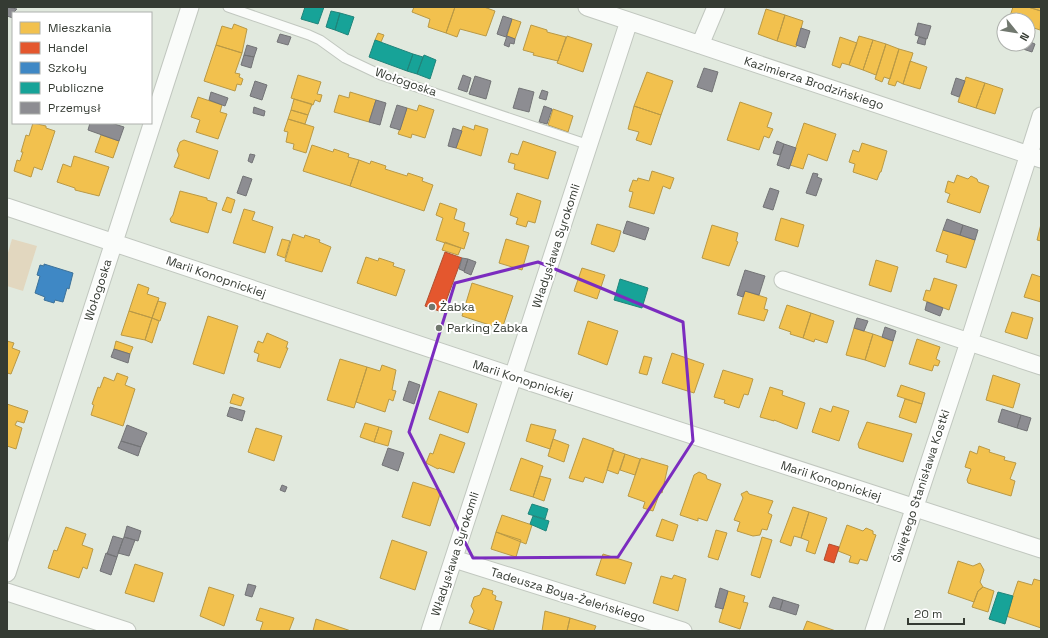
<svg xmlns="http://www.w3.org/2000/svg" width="1048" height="638" viewBox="0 0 1048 638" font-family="'Space Grotesk',sans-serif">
	<rect width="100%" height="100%" fill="#e1e9de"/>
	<path fill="#e2d7bf" d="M 12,239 L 37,246 L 23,291 L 7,286 L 7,256 Z"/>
	<path fill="#f2c14e" stroke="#b99946" d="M 414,7 L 455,7 L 446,33 L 428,27 L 430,19 L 412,12 Z
		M 455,7 L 484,7 L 495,11 L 486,36 L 460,29 L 457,37 L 446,33 Z
		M 1013,7 L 1028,7 L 1041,11 L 1040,30 L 1028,26 L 1028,20 L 1009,19 Z
		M 1028,7 L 1041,7 L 1041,11 Z
		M 766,9 L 785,15 L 777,41 L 758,34 Z
		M 785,15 L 803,21 L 796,47 L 777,41 Z
		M 512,19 L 521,22 L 515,39 L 507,36 Z
		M 234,24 L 247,29 L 242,53 L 216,45 L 222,26 L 232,29 Z
		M 531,25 L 547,30 L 547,32 L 566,37 L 558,61 L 533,55 L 534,53 L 523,50 Z
		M 378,33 L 384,35 L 381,42 L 375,40 Z
		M 567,36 L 592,44 L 583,72 L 557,63 Z
		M 859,36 L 873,40 L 863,70 L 849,65 Z
		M 840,37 L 857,43 L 849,65 L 842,63 L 840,68 L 832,65 Z
		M 873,40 L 886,44 L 876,75 L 863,70 Z
		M 886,44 L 899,49 L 890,79 L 884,77 L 882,82 L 875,79 Z
		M 216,45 L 242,53 L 235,73 L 240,74 L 239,77 L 243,79 L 241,85 L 237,84 L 235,91 L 204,81 Z
		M 899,49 L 913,53 L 903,84 L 897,81 L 895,86 L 888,84 Z
		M 910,61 L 927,67 L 920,89 L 903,84 Z
		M 647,72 L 673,81 L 661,115 L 634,106 Z
		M 298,75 L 321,82 L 317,94 L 322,95 L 320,102 L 315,100 L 313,105 L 291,98 Z
		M 966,77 L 985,83 L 976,108 L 958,102 Z
		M 985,83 L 1003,89 L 995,114 L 976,108 Z
		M 350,92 L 376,100 L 369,122 L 334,112 L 339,95 L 349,98 Z
		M 198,97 L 222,105 L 220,112 L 227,114 L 218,139 L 196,132 L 200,120 L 191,117 Z
		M 294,99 L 312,104 L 308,115 L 291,110 Z
		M 740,102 L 772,113 L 767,127 L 773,129 L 769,138 L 764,136 L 759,150 L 727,140 Z
		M 419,105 L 434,110 L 425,138 L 412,134 L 411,138 L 398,134 L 407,108 L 417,111 Z
		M 634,106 L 661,115 L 651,145 L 636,140 L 639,132 L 628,129 Z
		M 553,109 L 573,116 L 568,132 L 548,125 Z
		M 291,110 L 308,115 L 305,124 L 288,119 Z
		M 288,119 L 314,127 L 306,153 L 293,149 L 294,144 L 286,142 L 288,132 L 284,131 Z
		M 33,123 L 46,126 L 46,128 L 55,131 L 42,170 L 34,167 L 31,177 L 14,171 L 17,160 L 20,161 L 23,152 L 21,152 L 26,135 L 29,136 Z
		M 804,123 L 836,134 L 827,161 L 808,154 L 803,169 L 790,165 Z
		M 475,125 L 488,129 L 481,156 L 456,148 L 463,126 L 474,130 Z
		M 101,135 L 119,141 L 113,158 L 95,152 Z
		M 184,140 L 218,151 L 209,179 L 174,167 L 179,155 L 177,150 L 180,142 Z
		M 523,141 L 556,152 L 548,179 L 514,169 L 515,164 L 508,162 L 511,153 L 518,155 Z
		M 862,143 L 887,151 L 881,172 L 880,172 L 877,180 L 853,172 L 855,164 L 849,162 L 853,150 L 859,152 Z
		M 312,145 L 333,152 L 334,149 L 349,154 L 348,157 L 359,160 L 350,186 L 303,171 Z
		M 74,156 L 109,167 L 99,196 L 75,190 L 75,188 L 57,182 L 63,164 L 71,167 Z
		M 359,160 L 370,164 L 371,161 L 386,166 L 385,169 L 407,176 L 408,173 L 423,178 L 422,181 L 433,185 L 424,211 L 350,186 Z
		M 652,171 L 674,178 L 670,189 L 663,186 L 654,214 L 629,207 L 633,192 L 629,191 L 633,180 L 637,181 L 638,178 L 649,181 Z
		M 957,175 L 968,179 L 971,176 L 977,179 L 978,182 L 989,186 L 980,213 L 947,202 L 950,194 L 945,192 L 948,181 L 954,183 Z
		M 180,191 L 207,198 L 207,200 L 217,203 L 208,233 L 171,222 L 170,219 L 173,215 Z
		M 517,193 L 541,201 L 535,223 L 528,221 L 526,227 L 516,224 L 518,218 L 510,215 Z
		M 227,197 L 235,200 L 231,213 L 222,210 Z
		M 440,203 L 457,209 L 454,219 L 465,223 L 463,231 L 469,233 L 464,249 L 436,240 L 443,218 L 436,215 Z
		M 244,209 L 255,212 L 252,220 L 273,227 L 265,253 L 233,243 Z
		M 781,218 L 804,225 L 798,247 L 775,240 Z
		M 597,224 L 621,231 L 617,246 L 614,252 L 591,244 Z
		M 1041,224 L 1041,241 L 1037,240 Z
		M 712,225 L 738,233 L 736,241 L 738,242 L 729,266 L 702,258 Z
		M 943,230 L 975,240 L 966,268 L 946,262 L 948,255 L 936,251 Z
		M 293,234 L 304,238 L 305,235 L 320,240 L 319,242 L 331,247 L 322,272 L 285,261 Z
		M 282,239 L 290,241 L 285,258 L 277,255 Z
		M 506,239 L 529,246 L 522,270 L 499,263 Z
		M 445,242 L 461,248 L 458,255 L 442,250 Z
		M 366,257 L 378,261 L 379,258 L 394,263 L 393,266 L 405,270 L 396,296 L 357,283 Z
		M 876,260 L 898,267 L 891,292 L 869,285 Z
		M 582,268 L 605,275 L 597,299 L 574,291 Z
		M 1032,274 L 1041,277 L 1041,302 L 1024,297 Z
		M 934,278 L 957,285 L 949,310 L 923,300 L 926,290 L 930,291 Z
		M 472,283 L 513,296 L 502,329 L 462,316 Z
		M 138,284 L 149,288 L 147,294 L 159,298 L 152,318 L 129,311 Z
		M 745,291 L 767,298 L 764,309 L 768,310 L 764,321 L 738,314 Z
		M 158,301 L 166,303 L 160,321 L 152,318 Z
		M 787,305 L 811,313 L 803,338 L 790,334 L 791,332 L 779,328 Z
		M 129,311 L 152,318 L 145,340 L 121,335 Z
		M 1012,312 L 1033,318 L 1027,339 L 1005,332 Z
		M 811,313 L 834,321 L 827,343 L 815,339 L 814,342 L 803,338 Z
		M 208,316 L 238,326 L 224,374 L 193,364 Z
		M 152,318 L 159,321 L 152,343 L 145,340 Z
		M 588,321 L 618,331 L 607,365 L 578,354 Z
		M 854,328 L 873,334 L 865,360 L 846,355 Z
		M 267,333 L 288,342 L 286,348 L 288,348 L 280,368 L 257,361 L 259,354 L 254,352 L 258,341 L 263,343 Z
		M 873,334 L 893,341 L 885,367 L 865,360 Z
		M 917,339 L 940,347 L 936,359 L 940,361 L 938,366 L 934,365 L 932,371 L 909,364 Z
		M 7,341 L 14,343 L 12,348 L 20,351 L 11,374 L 7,373 Z
		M 116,341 L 133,347 L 130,354 L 114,349 Z
		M 672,353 L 704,364 L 694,393 L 662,383 Z
		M 644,356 L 652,358 L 647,375 L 639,373 Z
		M 340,359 L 367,367 L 354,408 L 327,400 Z
		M 382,365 L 396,370 L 392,390 L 396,391 L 393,401 L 389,399 L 385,412 L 356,402 L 367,367 L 380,371 Z
		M 723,370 L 753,379 L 748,395 L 744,394 L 739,408 L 724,403 L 725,400 L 714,397 Z
		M 117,373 L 128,377 L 125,385 L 135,389 L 123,426 L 91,415 L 94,405 L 92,404 L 98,387 L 100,388 L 104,377 L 114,381 Z
		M 993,375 L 1020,384 L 1013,408 L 986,400 Z
		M 901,385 L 925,393 L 922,404 L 897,396 Z
		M 770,387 L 783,391 L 782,395 L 805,403 L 797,429 L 774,420 L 774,421 L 760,417 Z
		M 439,391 L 477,404 L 468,433 L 429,419 Z
		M 233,394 L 244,398 L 241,406 L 230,403 Z
		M 905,399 L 922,404 L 916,423 L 899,417 Z
		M 7,404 L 28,411 L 24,423 L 17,421 L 15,425 L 22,428 L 16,449 L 7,446 Z
		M 833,406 L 849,411 L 839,441 L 812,432 L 820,408 L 831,412 Z
		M 867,422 L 912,434 L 903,462 L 859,448 L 858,444 Z
		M 365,423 L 379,427 L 374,442 L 360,437 Z
		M 531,424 L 556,430 L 550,449 L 526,441 Z
		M 379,427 L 392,431 L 388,446 L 374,442 Z
		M 256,428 L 282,436 L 274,461 L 248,452 Z
		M 440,434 L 465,443 L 454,473 L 439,468 L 438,469 L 426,463 L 430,453 L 433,454 Z
		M 583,438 L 614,449 L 603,483 L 585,477 L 583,482 L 569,478 Z
		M 553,439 L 569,445 L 564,462 L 548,456 Z
		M 979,446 L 990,450 L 989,452 L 1005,457 L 1004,460 L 1016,463 L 1010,479 L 1015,481 L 1011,496 L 968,483 L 967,480 L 971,469 L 965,467 L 970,451 L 977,454 Z
		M 613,450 L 625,454 L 618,474 L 607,470 Z
		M 625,454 L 640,459 L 635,475 L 620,470 Z
		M 521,458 L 543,466 L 533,497 L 510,490 Z
		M 641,458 L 668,466 L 662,493 L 660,492 L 653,511 L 643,508 L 645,502 L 628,496 Z
		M 699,472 L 706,475 L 707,479 L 721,484 L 707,521 L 698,518 L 698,521 L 680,515 L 694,475 Z
		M 540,476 L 551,479 L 544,501 L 533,497 Z
		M 413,482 L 441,491 L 430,526 L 402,517 Z
		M 747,491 L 749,494 L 773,501 L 768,513 L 772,515 L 767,530 L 762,529 L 760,535 L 753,536 L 737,531 L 740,522 L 734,520 L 743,498 L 741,494 Z
		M 793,507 L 809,512 L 801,538 L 794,536 L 791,546 L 780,542 Z
		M 809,512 L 827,518 L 815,554 L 806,551 L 809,541 L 801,538 Z
		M 502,515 L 532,525 L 526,544 L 496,532 Z
		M 662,519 L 678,525 L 673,541 L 656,536 Z
		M 847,525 L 863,531 L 866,528 L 873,531 L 873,534 L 876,535 L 867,561 L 860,559 L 858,564 L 849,562 L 851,556 L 838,551 Z
		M 66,527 L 86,534 L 82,545 L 93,549 L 87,569 L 83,567 L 79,578 L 48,568 L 54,550 L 57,551 Z
		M 716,530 L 727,533 L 718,560 L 708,557 Z
		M 496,532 L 521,540 L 516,557 L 491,549 Z
		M 762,537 L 772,540 L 760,578 L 751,575 Z
		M 392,540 L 427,552 L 415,590 L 380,578 Z
		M 603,554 L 632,563 L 625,584 L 596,575 Z
		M 958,561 L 973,566 L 980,563 L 984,570 L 980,582 L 983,587 L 978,591 L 974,602 L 948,593 Z
		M 135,564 L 163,573 L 154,602 L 125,593 Z
		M 674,575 L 686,579 L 678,611 L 653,603 L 661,576 L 672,579 Z
		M 1034,579 L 1041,581 L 1041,628 L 1006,616 L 1018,581 L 1032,585 Z
		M 209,587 L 234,595 L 224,626 L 200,616 Z
		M 983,587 L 994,591 L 988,612 L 972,607 L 978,591 Z
		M 483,588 L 493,591 L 492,594 L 496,596 L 495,600 L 502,602 L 493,631 L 469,623 L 474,611 L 471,606 L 474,597 L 480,595 Z
		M 728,591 L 745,596 L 743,602 L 748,603 L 740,629 L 719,622 Z
		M 260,608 L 294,618 L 289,631 L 260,631 L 263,622 L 256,620 Z
		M 545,611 L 570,618 L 567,631 L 542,631 Z
		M 570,618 L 596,626 L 594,631 L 567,631 Z
		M 316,619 L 351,631 L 313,631 Z
		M 807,621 L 836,631 L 803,631 Z"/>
	<path fill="#e4572e" stroke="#b04f30" d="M 445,252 L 462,258 L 442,312 L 425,306 Z
		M 829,544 L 839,547 L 834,563 L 824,560 Z"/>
	<path fill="#3f88c5" stroke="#3c7199" d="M 44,264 L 73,273 L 69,289 L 67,288 L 63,302 L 55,300 L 54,303 L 44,300 L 45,297 L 35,293 L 40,276 L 37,275 L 40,265 L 44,266 Z"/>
	<path fill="#17a398" stroke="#20847a" d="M 305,7 L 324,7 L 318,24 L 301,19 Z
		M 331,11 L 340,13 L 335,30 L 326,27 Z
		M 340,13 L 354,17 L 348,35 L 335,30 Z
		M 375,40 L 413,54 L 407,71 L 369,57 Z
		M 413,54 L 423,57 L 417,74 L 407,71 Z
		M 424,55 L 436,60 L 430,79 L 417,74 Z
		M 620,279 L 648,288 L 642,308 L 614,300 Z
		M 532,504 L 548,509 L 545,519 L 528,514 Z
		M 533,516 L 549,521 L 546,531 L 530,524 Z
		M 998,592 L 1013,596 L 1005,624 L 989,619 Z"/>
	<path fill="#8d8d92" stroke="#737476" d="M 7,7 L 17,9 L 13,13 L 13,18 L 7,16 Z
		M 503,16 L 512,19 L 506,37 L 497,34 Z
		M 918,23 L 931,26 L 927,39 L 915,35 Z
		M 801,28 L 810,31 L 805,48 L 796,45 Z
		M 280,34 L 291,37 L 288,45 L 277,42 Z
		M 507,36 L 515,39 L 514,44 L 510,43 L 509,47 L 504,45 Z
		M 919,37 L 926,39 L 925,45 L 917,43 Z
		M 1028,41 L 1035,44 L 1032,52 L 1011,45 L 1012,44 L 1028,44 Z
		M 247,45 L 257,48 L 254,57 L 244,55 Z
		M 244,55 L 254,57 L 251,68 L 241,65 Z
		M 704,68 L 718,72 L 712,92 L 697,87 Z
		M 463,75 L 471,78 L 467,92 L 458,89 Z
		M 475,76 L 491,81 L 486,99 L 469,94 Z
		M 956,78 L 965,81 L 959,97 L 951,94 Z
		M 255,81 L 267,85 L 262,100 L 250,96 Z
		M 519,88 L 534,92 L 529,112 L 513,108 Z
		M 542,90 L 548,92 L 546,100 L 539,98 Z
		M 211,92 L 228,98 L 225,106 L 209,100 Z
		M 376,100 L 386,103 L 380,125 L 369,122 Z
		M 397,105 L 407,108 L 400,130 L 390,127 Z
		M 544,106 L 552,109 L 547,124 L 539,122 Z
		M 254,107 L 265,111 L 264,116 L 253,113 Z
		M 90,123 L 111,123 L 124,127 L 119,141 L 88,130 Z
		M 453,128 L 462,131 L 456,148 L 448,146 Z
		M 777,141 L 784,144 L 780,155 L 773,153 Z
		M 784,144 L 796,148 L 789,169 L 777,165 Z
		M 250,154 L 255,155 L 252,163 L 248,161 Z
		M 813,173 L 818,174 L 817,177 L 822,179 L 816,196 L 806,193 Z
		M 243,176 L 252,179 L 246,196 L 237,193 Z
		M 770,188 L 779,191 L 773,210 L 763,207 Z
		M 947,219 L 963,225 L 960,235 L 943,230 Z
		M 627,221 L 649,228 L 645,240 L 623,233 Z
		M 963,225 L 978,230 L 975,240 L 960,235 Z
		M 462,258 L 468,259 L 464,271 L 459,269 Z
		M 468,259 L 476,262 L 471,275 L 464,272 Z
		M 745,270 L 765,276 L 759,295 L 745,291 L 743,297 L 737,295 Z
		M 927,302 L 943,308 L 940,316 L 925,310 Z
		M 857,318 L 868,321 L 864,331 L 854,328 Z
		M 885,327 L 896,331 L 893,341 L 882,337 Z
		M 114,349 L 130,354 L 128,363 L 111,357 Z
		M 409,381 L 420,385 L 414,404 L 403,400 Z
		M 230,407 L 245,411 L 242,421 L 227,416 Z
		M 1002,409 L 1021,415 L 1017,428 L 998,422 Z
		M 1021,415 L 1031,418 L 1027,431 L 1017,428 Z
		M 127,425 L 147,433 L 141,447 L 121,441 Z
		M 121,441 L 141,447 L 138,456 L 118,448 Z
		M 388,448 L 404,453 L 398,471 L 382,465 Z
		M 282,485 L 287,487 L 285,492 L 280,490 Z
		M 127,526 L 141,531 L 138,541 L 124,537 Z
		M 113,536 L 123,539 L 117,557 L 107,554 Z
		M 124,537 L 135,540 L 129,556 L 118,553 Z
		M 106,553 L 117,557 L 111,575 L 100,571 Z
		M 248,584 L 256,586 L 252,597 L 245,595 Z
		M 720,588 L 728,591 L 723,609 L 715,607 Z
		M 773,597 L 783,600 L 780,610 L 769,607 Z
		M 783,600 L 799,605 L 796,615 L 780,610 Z"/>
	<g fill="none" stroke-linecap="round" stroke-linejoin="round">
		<g stroke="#c1c7bf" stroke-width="11">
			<path id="lane" d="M 228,7 L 309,35 L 320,40 L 345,58 L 381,75 L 589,145"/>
		</g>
		<g stroke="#c1c7bf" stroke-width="19">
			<path id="street" d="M 587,7 L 1041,159
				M 700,45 L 716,7
				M 7,207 L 530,382 L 1041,549
				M 783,280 L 1041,366
				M 454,559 L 683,631
				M 7,573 L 190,7
				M 7,592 L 127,631
				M 430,631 L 629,21
				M 874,631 L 969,342 L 1041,116"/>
		</g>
		<use href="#lane" stroke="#fafcfa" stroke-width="9"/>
		<use href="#street" stroke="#fafcfa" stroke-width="17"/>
	</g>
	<path fill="none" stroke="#7b2cbf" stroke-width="3" stroke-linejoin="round" d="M 538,262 L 683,322 L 693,441 L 618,557 L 473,558 L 409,432 L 455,283 Z"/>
	<g fill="#71786f" stroke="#fff" stroke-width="1.5">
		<circle cx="432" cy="307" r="4"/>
		<circle cx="439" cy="328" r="4"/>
	</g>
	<g text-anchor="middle" stroke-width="4" stroke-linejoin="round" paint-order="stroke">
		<g font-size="12" fill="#353b33" stroke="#fff">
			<text transform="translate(406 82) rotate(19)" y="4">Wołogoska</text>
			<text transform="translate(814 83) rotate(18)" y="4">Kazimierza Brodzińskiego</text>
			<text transform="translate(556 246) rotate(-72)" y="4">Władysława Syrokomli</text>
			<text transform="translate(216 277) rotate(19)" y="4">Marii Konopnickiej</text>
			<text transform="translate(98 290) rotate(-72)" y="4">Wołogoska</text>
			<text transform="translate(523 380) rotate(18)" y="4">Marii Konopnickiej</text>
			<text transform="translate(831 481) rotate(18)" y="4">Marii Konopnickiej</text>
			<text transform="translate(921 486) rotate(-72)" y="4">Świętego Stanisława Kostki</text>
			<text transform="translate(455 554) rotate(-72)" y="4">Władysława Syrokomli</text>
			<text transform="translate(568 595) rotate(17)" y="4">Tadeusza Boya-Żeleńskiego</text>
		</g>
		<g font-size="12" fill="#353b33" stroke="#fff" text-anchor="start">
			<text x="440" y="311">Żabka</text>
			<text x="447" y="332">Parking Żabka</text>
		</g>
	</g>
	<rect width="1048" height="638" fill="none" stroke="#353b33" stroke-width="16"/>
	<rect x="12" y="12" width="140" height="112" fill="#ffffff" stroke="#aeb1ad"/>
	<rect x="20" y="22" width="20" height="12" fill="#f2c14e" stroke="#aeb1ad"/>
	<text x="48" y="32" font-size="12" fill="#353b33">Mieszkania</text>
	<rect x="20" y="42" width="20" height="12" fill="#e4572e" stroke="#aeb1ad"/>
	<text x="48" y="52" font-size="12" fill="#353b33">Handel</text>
	<rect x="20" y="62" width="20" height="12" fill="#3f88c5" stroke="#aeb1ad"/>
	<text x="48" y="72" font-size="12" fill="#353b33">Szkoły</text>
	<rect x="20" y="82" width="20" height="12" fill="#17a398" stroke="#aeb1ad"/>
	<text x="48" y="92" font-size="12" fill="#353b33">Publiczne</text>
	<rect x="20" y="102" width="20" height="12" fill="#8d8d92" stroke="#aeb1ad"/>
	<text x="48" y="112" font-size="12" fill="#353b33">Przemysł</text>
	<g transform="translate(1016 32) rotate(120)"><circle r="19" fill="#ffffff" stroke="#aeb1ad"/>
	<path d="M0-3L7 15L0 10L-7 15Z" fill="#71786f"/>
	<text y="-6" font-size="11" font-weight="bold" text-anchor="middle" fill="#353b33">N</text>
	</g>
	<path d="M908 618v6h56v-6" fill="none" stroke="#353b33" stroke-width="2"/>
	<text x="914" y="618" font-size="12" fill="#353b33" stroke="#ffffff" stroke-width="3" paint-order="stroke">20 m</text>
</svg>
